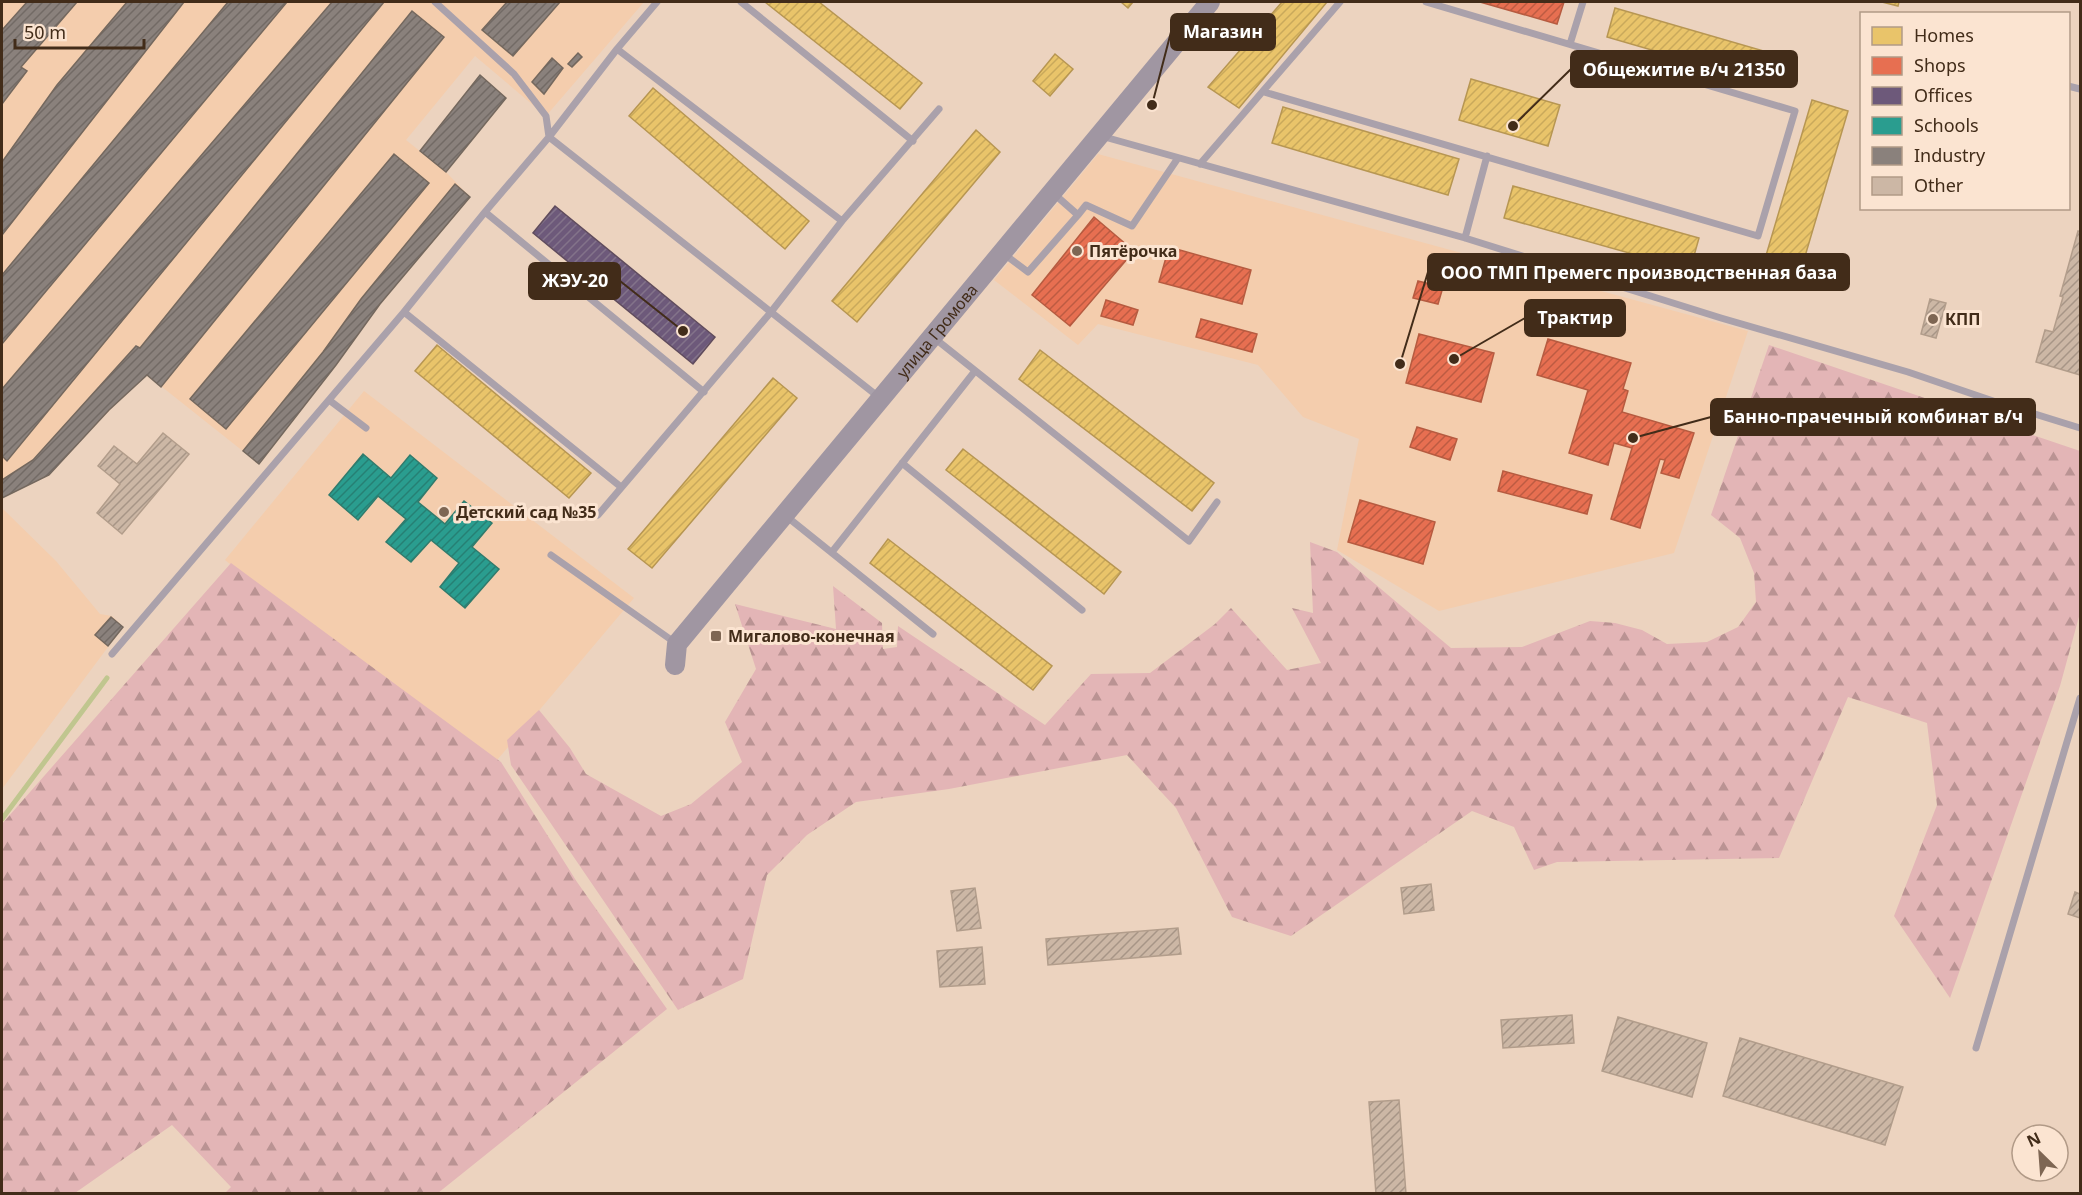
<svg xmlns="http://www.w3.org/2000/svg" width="2082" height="1195" viewBox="0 0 2082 1195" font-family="'Noto Sans',sans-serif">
	<defs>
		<pattern id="forest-firs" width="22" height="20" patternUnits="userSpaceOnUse" patternTransform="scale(1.5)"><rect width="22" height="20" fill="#e3b5b6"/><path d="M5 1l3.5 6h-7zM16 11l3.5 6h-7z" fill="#ba9393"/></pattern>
		<pattern id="homes-hatch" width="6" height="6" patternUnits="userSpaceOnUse" patternTransform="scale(1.5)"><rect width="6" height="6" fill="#e9c46a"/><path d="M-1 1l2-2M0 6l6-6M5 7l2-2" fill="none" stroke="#c9a95b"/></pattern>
		<pattern id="shops-hatch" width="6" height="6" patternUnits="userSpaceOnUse" patternTransform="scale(1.5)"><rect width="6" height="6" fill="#e76f51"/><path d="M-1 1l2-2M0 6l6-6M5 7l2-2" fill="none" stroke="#bd5b42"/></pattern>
		<pattern id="offices-hatch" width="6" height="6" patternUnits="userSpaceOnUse" patternTransform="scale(1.5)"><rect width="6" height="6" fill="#6d597a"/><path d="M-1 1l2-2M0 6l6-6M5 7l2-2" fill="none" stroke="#83738a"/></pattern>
		<pattern id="schools-hatch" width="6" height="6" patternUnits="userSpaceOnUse" patternTransform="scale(1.5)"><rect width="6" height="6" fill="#2a9d8f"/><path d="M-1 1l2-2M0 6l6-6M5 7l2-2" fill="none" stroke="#268074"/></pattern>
		<pattern id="industry-hatch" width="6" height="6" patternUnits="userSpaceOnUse" patternTransform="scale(1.5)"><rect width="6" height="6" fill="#8a817c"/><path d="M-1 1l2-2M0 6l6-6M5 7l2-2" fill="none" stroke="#726a65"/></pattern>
		<pattern id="building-hatch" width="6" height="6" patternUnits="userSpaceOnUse" patternTransform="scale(1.5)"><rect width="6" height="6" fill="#ccb7a5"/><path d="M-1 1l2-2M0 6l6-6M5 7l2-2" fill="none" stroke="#a79586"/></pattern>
	</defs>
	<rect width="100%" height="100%" fill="#ecd3bf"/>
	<path fill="#f4cdad" d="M 2,2 L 644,2 L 546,116 L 475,56 L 406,140 L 446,172 L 470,197 L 380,304 L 336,365 L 259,464 L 147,375 L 109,411 L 49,475 L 2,498 Z
		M 1098,154 L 1748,331 L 1674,553 L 1439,611 L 1337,550 L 1359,439 L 1303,417 L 1258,365 L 1098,324 L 1078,345 L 994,280 Z
		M 364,391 L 634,598 L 487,772 L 225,560 Z
		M 2,508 L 56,561 L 100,614 L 112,616 L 123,627 L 2,789 Z"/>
	<path fill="url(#forest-firs)" d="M 1769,345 L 2080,451 L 2080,613 L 2060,686 L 1950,998 L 1894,916 L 1937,805 L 1927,723 L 1848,697 L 1779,858 L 1557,862 L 1534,870 L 1514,827 L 1472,811 L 1291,936 L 1232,917 L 1176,808 L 1127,755 L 949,789 L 856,802 L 807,835 L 767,875 L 743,979 L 678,1010 L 511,765 L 507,740 L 539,710 L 570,748 L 586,774 L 661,816 L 691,804 L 742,762 L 725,722 L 756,669 L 735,604 L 836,629 L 833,586 L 882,623 L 883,649 L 897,647 L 898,626 L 1045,725 L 1091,674 L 1150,673 L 1215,624 L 1231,608 L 1287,670 L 1321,663 L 1292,608 L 1313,613 L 1310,542 L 1337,552 L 1451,648 L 1522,647 L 1590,621 L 1615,623 L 1642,630 L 1667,644 L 1707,642 L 1738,627 L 1756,602 L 1754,573 L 1740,538 L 1711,515 Z
		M 231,563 L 501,762 L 577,882 L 667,1009 L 438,1193 L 225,1193 L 231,1187 L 172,1125 L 75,1193 L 2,1193 L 2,824 Z"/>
	<path fill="url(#homes-hatch)" stroke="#b79652" stroke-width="1.5" d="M 765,2 L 819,2 L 922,83 L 900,109 Z
		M 1121,2 L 1133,2 L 1128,8 Z
		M 1282,2 L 1327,2 L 1239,108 L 1208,87 Z
		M 1882,2 L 1899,2 L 1898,6 Z
		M 1615,8 L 1788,58 L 1779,87 L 1607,37 Z
		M 1055,54 L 1073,69 L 1050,96 L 1033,81 Z
		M 1471,79 L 1560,105 L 1548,146 L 1459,120 Z
		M 653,88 L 809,221 L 785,249 L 629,116 Z
		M 1812,100 L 1848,111 L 1798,280 L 1762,269 Z
		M 1283,107 L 1459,159 L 1448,195 L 1272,143 Z
		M 976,130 L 1000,152 L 857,322 L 832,301 Z
		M 1513,186 L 1699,238 L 1690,270 L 1504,218 Z
		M 437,345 L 591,473 L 569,498 L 415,371 Z
		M 1040,350 L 1214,483 L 1192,511 L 1019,379 Z
		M 773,378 L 797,398 L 652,568 L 628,549 Z
		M 963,449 L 1121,572 L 1104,594 L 946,470 Z
		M 888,539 L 1052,666 L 1033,690 L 870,563 Z"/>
	<path fill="url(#shops-hatch)" stroke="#b65b40" stroke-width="1.5" d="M 1480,2 L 1564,2 L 1557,24 Z
		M 1094,217 L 1134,251 L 1070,326 L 1032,295 Z
		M 1169,247 L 1251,270 L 1242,304 L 1159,282 Z
		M 1418,281 L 1443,287 L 1438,304 L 1413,298 Z
		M 1106,300 L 1138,310 L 1133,325 L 1101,316 Z
		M 1201,319 L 1257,334 L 1252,352 L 1196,337 Z
		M 1419,334 L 1494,353 L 1481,402 L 1406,383 Z
		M 1548,339 L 1631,363 L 1623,389 L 1628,391 L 1622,412 L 1694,433 L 1679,478 L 1661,473 L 1665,460 L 1660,459 L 1640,528 L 1611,519 L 1632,448 L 1614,443 L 1608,465 L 1569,453 L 1588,390 L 1537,375 Z
		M 1417,427 L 1457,439 L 1450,460 L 1410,447 Z
		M 1503,471 L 1592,495 L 1587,514 L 1498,491 Z
		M 1360,500 L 1435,522 L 1423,564 L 1348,542 Z"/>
	<path fill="url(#offices-hatch)" stroke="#604c5d" stroke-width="1.5" d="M 555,206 L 715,337 L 693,364 L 533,233 Z"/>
	<path fill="url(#schools-hatch)" stroke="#317b6c" stroke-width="1.5" d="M 363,454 L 391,478 L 410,455 L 437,478 L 418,502 L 445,524 L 464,501 L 492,523 L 472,547 L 499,569 L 465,608 L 440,587 L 459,563 L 431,540 L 411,562 L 386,542 L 406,519 L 378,496 L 358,520 L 329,495 Z"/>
	<path fill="url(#industry-hatch)" stroke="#74685e" stroke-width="1.5" d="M 27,2 L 77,2 L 21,67 L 27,71 L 2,104 L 2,30 Z
		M 127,2 L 184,2 L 2,235 L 2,162 L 57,85 Z
		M 228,2 L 287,2 L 2,344 L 2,275 Z
		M 332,2 L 384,2 L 7,461 L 2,456 L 2,389 Z
		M 507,2 L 560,2 L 513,56 L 482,30 Z
		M 412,11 L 444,37 L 161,387 L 147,375 L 109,410 L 49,475 L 2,498 L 2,480 L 33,460 L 136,346 L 140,348 Z
		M 578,53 L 582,57 L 572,67 L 568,64 Z
		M 552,58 L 563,68 L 544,94 L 532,82 Z
		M 480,75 L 506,98 L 446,172 L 420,151 Z
		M 394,154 L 429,183 L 226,429 L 190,399 Z
		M 455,184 L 470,197 L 380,304 L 336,365 L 259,464 L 243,451 L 323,352 L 361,299 Z
		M 111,617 L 123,627 L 108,646 L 95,635 Z"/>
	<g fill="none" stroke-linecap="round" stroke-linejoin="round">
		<path stroke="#c0c68f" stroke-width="5" d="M 2,819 L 107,678"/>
	</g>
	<path fill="url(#building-hatch)" stroke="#b29d8b" stroke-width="1.5" d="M 2078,231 L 2080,232 L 2080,375 L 2036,362 L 2045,330 L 2053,332 L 2063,297 L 2060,296 Z
		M 1930,299 L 1946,303 L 1936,338 L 1921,334 Z
		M 163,433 L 189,454 L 122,534 L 97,513 L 120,484 L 98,466 L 114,446 L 137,464 Z
		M 1431,884 L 1434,910 L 1404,914 L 1401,888 Z
		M 975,888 L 981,928 L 957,931 L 951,891 Z
		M 2075,892 L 2080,894 L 2080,918 L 2068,914 Z
		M 1178,928 L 1181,954 L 1048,965 L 1046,939 Z
		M 982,947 L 985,984 L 940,987 L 937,951 Z
		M 1572,1015 L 1574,1043 L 1503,1048 L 1501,1020 Z
		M 1618,1017 L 1707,1043 L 1692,1097 L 1602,1071 Z
		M 1740,1038 L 1903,1087 L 1885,1145 L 1723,1096 Z
		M 1399,1100 L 1406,1194 L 1376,1194 L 1369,1102 Z"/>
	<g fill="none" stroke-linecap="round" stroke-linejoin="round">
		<path stroke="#aaa1ab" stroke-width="7" d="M 435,2 L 514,74 L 546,116 L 549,137 L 880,398
			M 741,2 L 913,141
			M 1570,44 L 1583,2
			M 617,49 L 842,221
			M 2068,86 L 2080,89
			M 1264,92 L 1758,236 L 1795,111 L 1426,2
			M 1101,136 L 1465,238 L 1721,318 L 1908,372 L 1999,403 L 2080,428
			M 1200,164 L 1340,2
			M 485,212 L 704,392
			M 1078,215 L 1086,205 L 1132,226 L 1178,158
			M 1465,238 L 1487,156
			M 1004,254 L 1028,272 L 1078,215 L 1053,193
			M 404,312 L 621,487
			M 933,337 L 1189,541 L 1217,502
			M 329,400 L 366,428
			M 902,463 L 1082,610
			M 598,515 L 771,312 L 842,221 L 939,109
			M 786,516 L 933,634
			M 832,552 L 975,371
			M 551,555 L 677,644
			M 112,654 L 404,312 L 485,212 L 549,137 L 617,49 L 657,2
			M 1976,1048 L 2080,698"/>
		<path stroke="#a096a2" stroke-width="20" id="s1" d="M 675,665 L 677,644 L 1210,2"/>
	</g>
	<g fill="#7e6653" stroke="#fbe4d1" stroke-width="2">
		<circle cx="1077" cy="251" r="6"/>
		<circle cx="1933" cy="319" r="6"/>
		<circle cx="444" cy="512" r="6"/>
		<rect x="710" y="630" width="12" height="12" rx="3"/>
	</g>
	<g text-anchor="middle" stroke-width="6" stroke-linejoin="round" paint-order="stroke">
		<g font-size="16" font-weight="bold" fill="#422c19" stroke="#fbe4d1" text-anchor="start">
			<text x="1089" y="257">Пятёрочка</text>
			<text x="1945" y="325">КПП</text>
			<text x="456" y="518">Детский сад №35</text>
			<text x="728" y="642">Мигалово-конечная</text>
		</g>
		<g font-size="16" fill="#422c19" stroke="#fbe4d1">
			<text dy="6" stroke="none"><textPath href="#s1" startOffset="428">улица Громова</textPath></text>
		</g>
	</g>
	<path fill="none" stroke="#422c19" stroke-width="2" d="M1152 105L1171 32M1513 126L1571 69M1400 364L1428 272M683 331L620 281M1454 359L1525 318M1633 438L1711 417"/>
	<g fill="#422c19" stroke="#fbe4d1" stroke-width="2">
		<circle cx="1152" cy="105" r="6"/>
		<circle cx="1513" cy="126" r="6"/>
		<circle cx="1400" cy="364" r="6"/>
		<circle cx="683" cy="331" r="6"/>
		<circle cx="1454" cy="359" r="6"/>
		<circle cx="1633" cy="438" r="6"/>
	</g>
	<g fill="#422c19" stroke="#422c19" stroke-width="2">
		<rect x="1171" y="14" width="104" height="36" rx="6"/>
		<rect x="1571" y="51" width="226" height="36" rx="6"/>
		<rect x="1428" y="254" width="421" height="36" rx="6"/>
		<rect x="529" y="263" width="91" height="36" rx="6"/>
		<rect x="1525" y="300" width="100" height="36" rx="6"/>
		<rect x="1711" y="399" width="324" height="36" rx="6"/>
	</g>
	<g font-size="18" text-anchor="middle" font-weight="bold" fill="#fff">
		<text x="1223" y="38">Магазин</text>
		<text x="1684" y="76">Общежитие в/ч 21350</text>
		<text x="1639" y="279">ООО ТМП Премегс производственная база</text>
		<text x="575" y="287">ЖЭУ-20</text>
		<text x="1575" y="324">Трактир</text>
		<text x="1873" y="423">Банно-прачечный комбинат в/ч</text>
	</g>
	<rect width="2082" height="1195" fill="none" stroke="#422c19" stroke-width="6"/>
	<rect x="1860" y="12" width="210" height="198" fill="#fbe4d1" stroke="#b19a87" stroke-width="1.5"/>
	<rect x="1872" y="27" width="30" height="18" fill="#e9c46a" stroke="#b19a87" stroke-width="1.5"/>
	<text x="1914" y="42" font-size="18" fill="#422c19">Homes</text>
	<rect x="1872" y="57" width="30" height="18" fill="#e76f51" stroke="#b19a87" stroke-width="1.5"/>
	<text x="1914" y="72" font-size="18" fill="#422c19">Shops</text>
	<rect x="1872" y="87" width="30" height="18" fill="#6d597a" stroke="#b19a87" stroke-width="1.5"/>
	<text x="1914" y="102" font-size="18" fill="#422c19">Offices</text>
	<rect x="1872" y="117" width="30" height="18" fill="#2a9d8f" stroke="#b19a87" stroke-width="1.5"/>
	<text x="1914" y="132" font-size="18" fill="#422c19">Schools</text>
	<rect x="1872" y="147" width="30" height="18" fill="#8a817c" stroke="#b19a87" stroke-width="1.5"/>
	<text x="1914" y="162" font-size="18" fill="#422c19">Industry</text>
	<rect x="1872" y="177" width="30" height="18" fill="#ccb7a5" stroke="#b19a87" stroke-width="1.5"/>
	<text x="1914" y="192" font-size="18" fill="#422c19">Other</text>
	<g transform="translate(2040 1153) rotate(335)"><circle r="28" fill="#fbe4d1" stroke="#b19a87" stroke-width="1.5"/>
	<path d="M0-4.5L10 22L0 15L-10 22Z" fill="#7e6653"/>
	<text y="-9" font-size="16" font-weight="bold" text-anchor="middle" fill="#422c19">N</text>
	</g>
	<path d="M15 39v9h129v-9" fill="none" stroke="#422c19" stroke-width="3"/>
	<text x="24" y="39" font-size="18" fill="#422c19" stroke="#fbe4d1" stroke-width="4.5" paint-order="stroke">50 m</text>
</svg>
